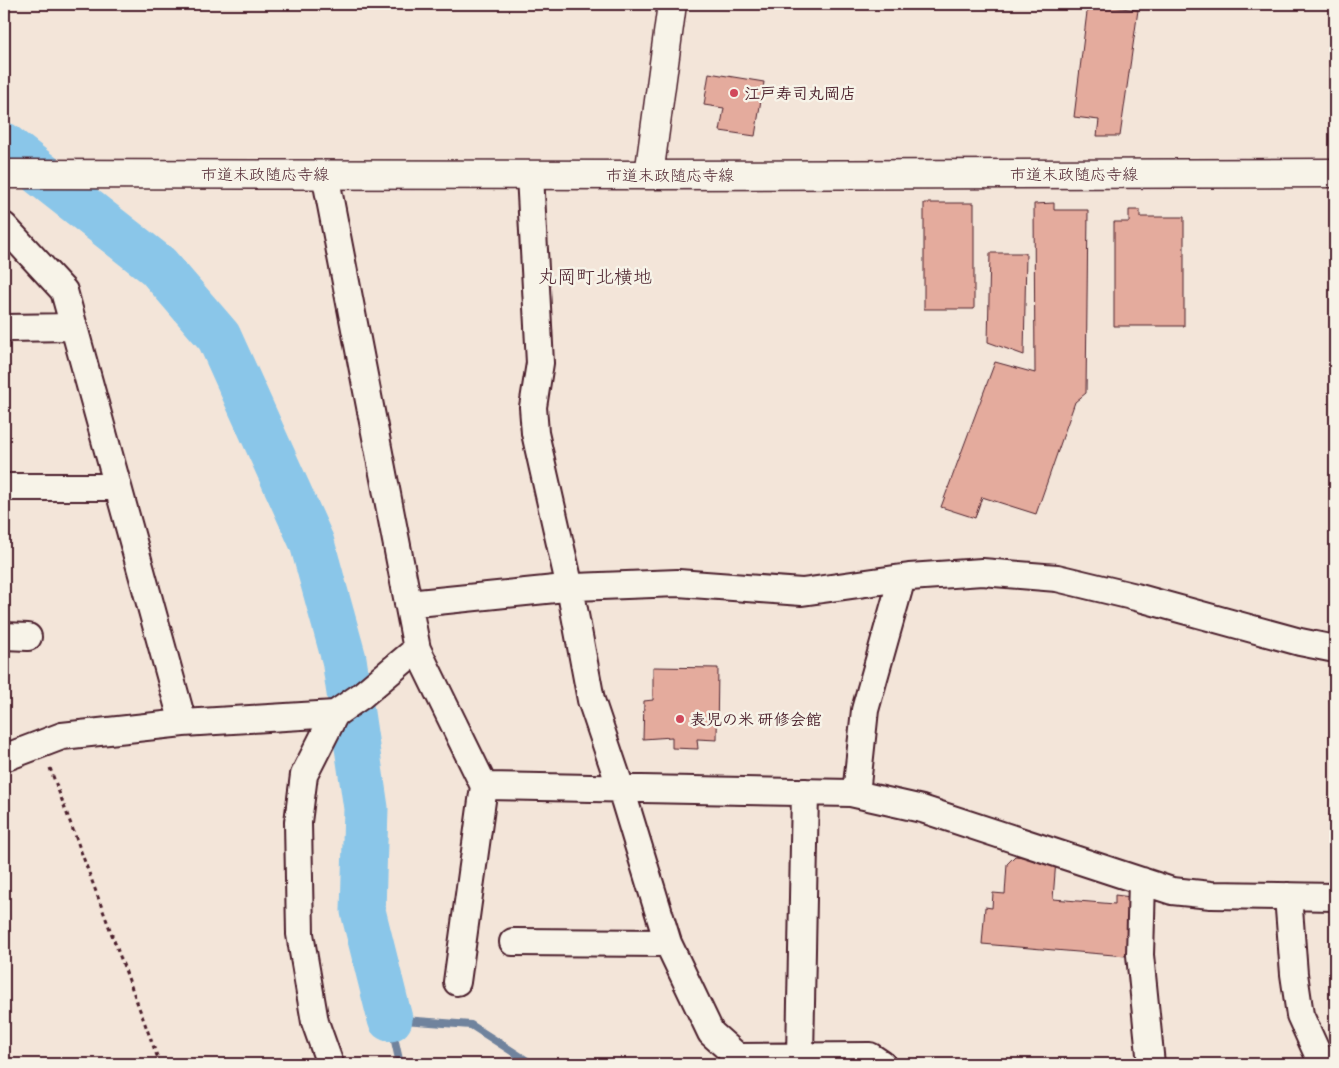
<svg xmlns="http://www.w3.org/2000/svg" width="1339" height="1068" viewBox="0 0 1339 1068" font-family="Dekko,'Klee One',sans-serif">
	<rect width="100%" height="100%" fill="#f3e5d9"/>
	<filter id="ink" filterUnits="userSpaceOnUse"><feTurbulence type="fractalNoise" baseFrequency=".02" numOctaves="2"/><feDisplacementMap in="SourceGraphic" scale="10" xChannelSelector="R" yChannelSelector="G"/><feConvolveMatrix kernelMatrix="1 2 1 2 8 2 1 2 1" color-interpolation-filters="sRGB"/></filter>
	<g filter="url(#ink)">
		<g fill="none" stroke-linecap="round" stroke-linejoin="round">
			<path stroke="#70839d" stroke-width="8" d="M 400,1064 L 390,1019 L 471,1025 L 532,1064"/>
			<path stroke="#8ac6e9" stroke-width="45" d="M 4,145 L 158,266 L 219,337 L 312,543 L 344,659 L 366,808 L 363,911 L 390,1019"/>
		</g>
		<path fill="#e4ab9d" stroke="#4a1f2b" d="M 1088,4 L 1138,10 L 1120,136 L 1097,136 L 1099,120 L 1074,117 Z
			M 709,73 L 764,82 L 755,136 L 720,131 L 724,108 L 704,105 Z
			M 924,203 L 974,203 L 974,309 L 924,309 Z
			M 1054,203 L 1054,210 L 1088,210 L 1086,393 L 1075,402 L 1036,514 L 982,497 L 975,518 L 941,507 L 995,362 L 1035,373 L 1034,204 Z
			M 1129,210 L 1140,210 L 1140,217 L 1184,217 L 1184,326 L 1114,326 L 1114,222 L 1129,222 Z
			M 990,253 L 1026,253 L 1024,355 L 988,342 Z
			M 653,667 L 718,668 L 717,740 L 697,739 L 698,749 L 672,748 L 672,737 L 643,739 L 644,701 L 653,700 Z
			M 1015,856 L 1056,860 L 1053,899 L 1115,904 L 1115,895 L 1131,897 L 1126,956 L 982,944 L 985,907 L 992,908 L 993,893 L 1005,894 L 1007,864 Z"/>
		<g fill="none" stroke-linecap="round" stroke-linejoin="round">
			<g stroke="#4a1f2b" stroke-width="30">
				<path id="minor" d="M 530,175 L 540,363 L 533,407 L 535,433 L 570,588 L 591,700 L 621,789 L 668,943 L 711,1033 L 738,1057 L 870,1056 L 882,1064
					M 4,226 L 64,291 L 183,723
					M 4,328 L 74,327
					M 4,487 L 118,487
					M 408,604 L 575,587 L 678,583 L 802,592 L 909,577 L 982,572 L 1057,578 L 1136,597 L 1300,642 L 1330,648 L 1335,647
					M 4,636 L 28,637
					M 417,649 L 484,786 L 851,793 L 922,809 L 1172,891 L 1211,895 L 1335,897
					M 4,758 L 62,736 L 183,723 L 335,714 L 361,696 L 417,649 L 325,174
					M 856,794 L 865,710 L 902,578
					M 1142,881 L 1140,955 L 1151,1064
					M 1288,896 L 1294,974 L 1300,1015 L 1320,1059
					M 513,942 L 668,943
					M 457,982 L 484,786
					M 800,1056 L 805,792
					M 330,1064 L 315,1022 L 300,934 L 298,822 L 304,775 L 335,714"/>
			</g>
			<g stroke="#4a1f2b" stroke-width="31">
				<path id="tertiary" d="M 4,174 L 649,175 L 1335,173
					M 649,175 L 672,4"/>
			</g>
			<path stroke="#4a1f2b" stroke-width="3" stroke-dasharray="4 4" stroke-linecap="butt" d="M 50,768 L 160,1064"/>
			<use href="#minor" stroke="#f7f3e8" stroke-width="26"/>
			<use href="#tertiary" stroke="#f7f3e8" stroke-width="28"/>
		</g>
	</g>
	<g fill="#d1495b" stroke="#f7f3e8" stroke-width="2">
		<circle cx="734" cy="93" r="5"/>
		<circle cx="680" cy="719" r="5"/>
	</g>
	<g text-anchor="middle" stroke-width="5" stroke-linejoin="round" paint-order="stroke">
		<g font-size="16" font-weight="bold" fill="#4a1f2b" stroke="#f7f3e8" text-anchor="start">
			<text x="744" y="99">江戸寿司丸岡店</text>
			<text x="690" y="725">表児の米 研修会館</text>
		</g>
		<g font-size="16" fill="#4a1f2b" stroke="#f7f3e8">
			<text x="265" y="180">市道末政随応寺線</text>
			<text x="1074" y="180">市道末政随応寺線</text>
			<text x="670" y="181">市道末政随応寺線</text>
		</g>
		<g font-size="19" fill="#4a1f2b" stroke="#f7f3e8">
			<text x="595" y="283">丸岡町北横地</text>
		</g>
	</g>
	<rect width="1339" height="1068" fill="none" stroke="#f7f3e8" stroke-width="20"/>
	<rect x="10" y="10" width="1319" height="1048" fill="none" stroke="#4a1f2b" stroke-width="2" filter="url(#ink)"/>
</svg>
